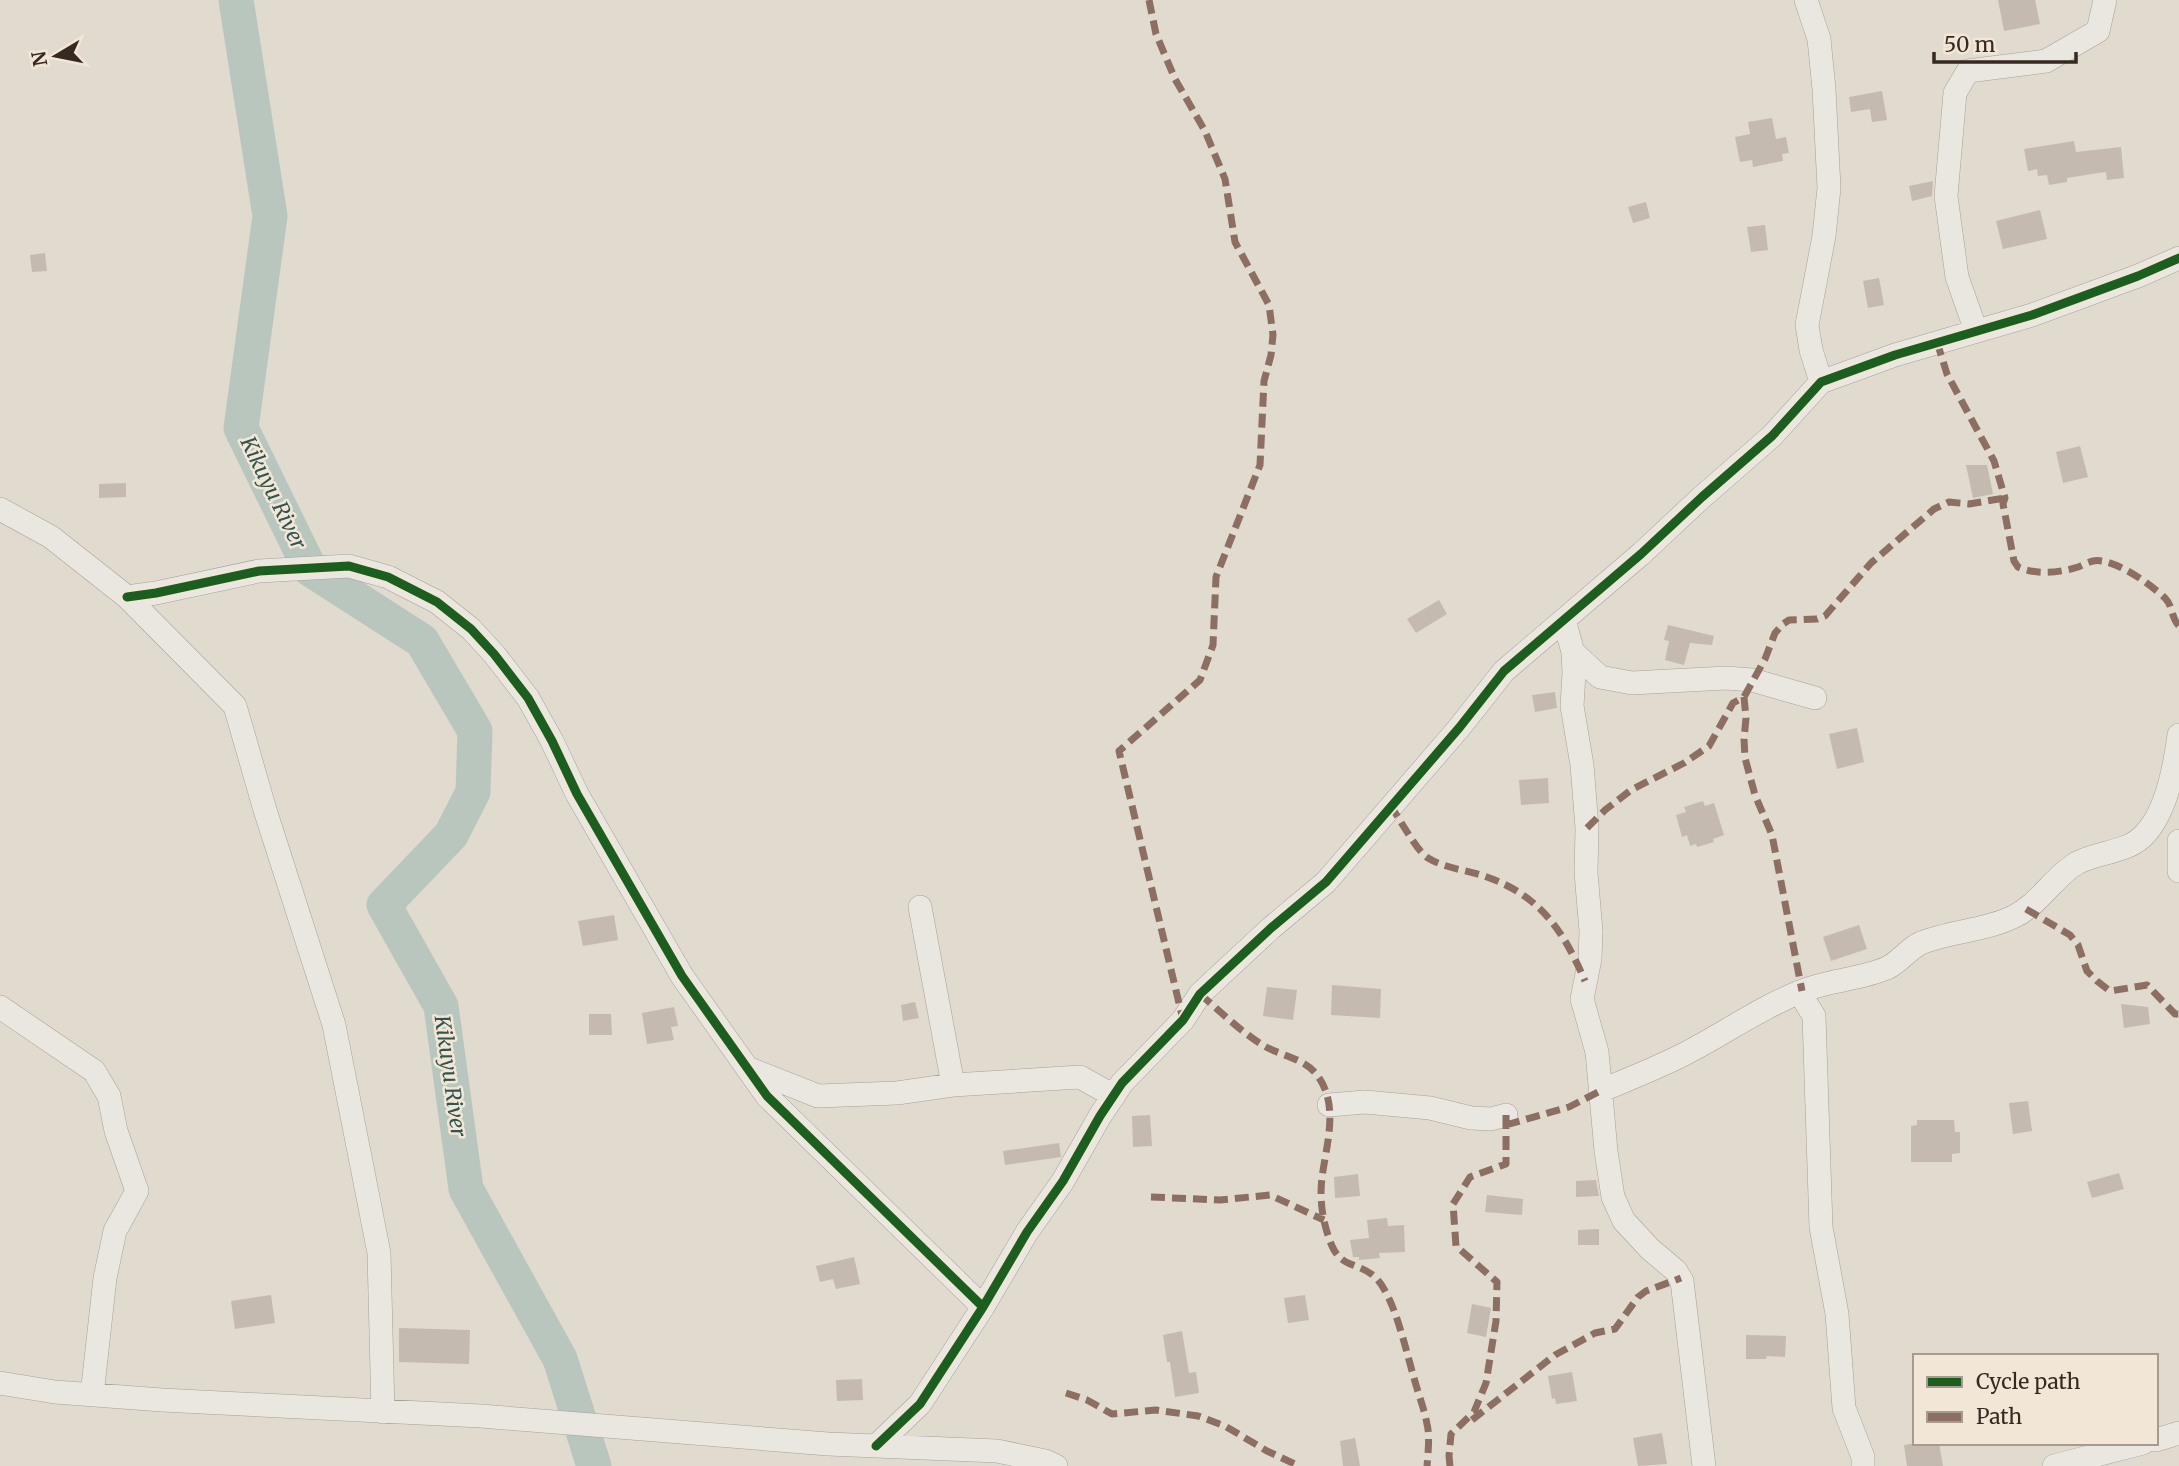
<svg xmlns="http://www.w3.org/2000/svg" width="2179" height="1466" viewBox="0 0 2179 1466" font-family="Merriweather,serif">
	<rect width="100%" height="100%" fill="#e1dacf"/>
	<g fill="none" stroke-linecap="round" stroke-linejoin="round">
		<path stroke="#b9c6be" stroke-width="35" d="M 236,0 L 270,216 L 241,428 L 310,569 L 422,641 L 475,731 L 473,792 L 451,835 L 384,905 L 441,1006 L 466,1189 L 560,1359 L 594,1466"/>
	</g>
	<path fill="#c5bab0" d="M 1998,0 L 2035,0 L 2040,24 L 2004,31 Z
		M 1882,91 L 1887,120 L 1872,122 L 1870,109 L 1851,112 L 1849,97 Z
		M 1772,118 L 1776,139 L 1786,137 L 1789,153 L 1782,154 L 1783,161 L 1753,167 L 1752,160 L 1740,162 L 1735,137 L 1750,134 L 1748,122 Z
		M 2074,141 L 2076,152 L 2121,147 L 2124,178 L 2107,180 L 2106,172 L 2098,173 L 2067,178 L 2067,182 L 2049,185 L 2047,175 L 2038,176 L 2037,169 L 2028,171 L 2024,149 Z
		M 1933,181 L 1932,196 L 1912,201 L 1909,186 Z
		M 1646,202 L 1650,218 L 1633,223 L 1628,207 Z
		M 2040,210 L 2047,239 L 2003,249 L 1996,221 Z
		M 1765,225 L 1768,250 L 1751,252 L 1747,227 Z
		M 45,253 L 47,271 L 32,272 L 30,255 Z
		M 1879,278 L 1884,305 L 1868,308 L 1863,281 Z
		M 2080,446 L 2088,477 L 2063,483 L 2056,452 Z
		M 1966,465 L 1987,465 L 1993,494 L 1973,498 Z
		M 126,483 L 126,497 L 99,498 L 99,484 Z
		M 1439,600 L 1447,614 L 1416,633 L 1407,619 Z
		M 1668,625 L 1714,636 L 1712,645 L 1690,643 L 1684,665 L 1665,660 L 1669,641 L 1664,640 Z
		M 1555,692 L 1557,708 L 1535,712 L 1532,695 Z
		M 1857,728 L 1864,762 L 1837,769 L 1829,734 Z
		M 1548,778 L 1549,803 L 1521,805 L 1519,780 Z
		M 1703,801 L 1705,806 L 1714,803 L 1724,835 L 1713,839 L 1714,842 L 1697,847 L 1696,844 L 1690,846 L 1687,835 L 1682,837 L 1676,815 L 1686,812 L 1684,807 Z
		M 614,915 L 618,940 L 583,946 L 578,921 Z
		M 1859,925 L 1867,949 L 1831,961 L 1823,937 Z
		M 1332,985 L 1381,989 L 1380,1018 L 1331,1015 Z
		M 1267,987 L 1297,990 L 1293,1020 L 1263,1016 Z
		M 915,1002 L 919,1018 L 903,1021 L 901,1005 Z
		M 2121,1004 L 2148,1007 L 2150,1024 L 2124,1028 Z
		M 674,1007 L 678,1026 L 671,1027 L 674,1040 L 647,1044 L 642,1013 Z
		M 589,1014 L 611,1014 L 612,1035 L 589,1035 Z
		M 2028,1101 L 2032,1131 L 2013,1134 L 2009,1103 Z
		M 1150,1115 L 1152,1146 L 1133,1147 L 1132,1116 Z
		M 1917,1120 L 1954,1120 L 1955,1132 L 1960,1132 L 1960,1153 L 1952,1154 L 1952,1162 L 1911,1162 L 1911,1126 L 1917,1125 Z
		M 1059,1143 L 1061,1157 L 1005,1165 L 1003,1151 Z
		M 2119,1173 L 2124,1189 L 2092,1198 L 2087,1182 Z
		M 1358,1174 L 1360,1196 L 1335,1198 L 1334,1177 Z
		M 1596,1180 L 1599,1196 L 1576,1197 L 1576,1181 Z
		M 1487,1195 L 1523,1199 L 1522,1215 L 1485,1212 Z
		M 1387,1218 L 1388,1226 L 1404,1225 L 1405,1252 L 1379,1253 L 1380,1258 L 1359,1260 L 1359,1257 L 1353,1257 L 1350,1240 L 1369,1238 L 1367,1220 Z
		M 1599,1229 L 1599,1245 L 1578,1245 L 1578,1230 Z
		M 854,1257 L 860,1284 L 836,1289 L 833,1279 L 820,1282 L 816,1266 Z
		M 271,1295 L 275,1323 L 235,1329 L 231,1301 Z
		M 1305,1295 L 1309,1320 L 1288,1323 L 1284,1298 Z
		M 1472,1304 L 1491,1308 L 1486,1337 L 1467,1333 Z
		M 399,1328 L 470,1330 L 469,1364 L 399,1362 Z
		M 1182,1331 L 1189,1373 L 1196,1372 L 1199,1393 L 1175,1397 L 1170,1362 L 1167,1362 L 1163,1335 Z
		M 1746,1335 L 1786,1336 L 1785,1357 L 1767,1356 L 1766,1359 L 1746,1359 Z
		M 1572,1372 L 1577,1401 L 1556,1404 L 1555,1398 L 1552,1399 L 1548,1376 Z
		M 862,1379 L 863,1400 L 837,1401 L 836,1380 Z
		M 1662,1433 L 1667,1464 L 1638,1466 L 1633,1438 Z
		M 1355,1438 L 1360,1466 L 1343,1466 L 1340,1441 Z
		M 1916,1443 L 1939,1443 L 1943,1466 L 1907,1466 L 1904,1445 Z"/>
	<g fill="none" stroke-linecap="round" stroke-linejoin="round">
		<g stroke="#a7a098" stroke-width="24">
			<path id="minor" d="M 1806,0 L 1819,39 L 1824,89 L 1829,188 L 1824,236 L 1807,325 L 1811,350 L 1821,382
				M 1976,331 L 1957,277 L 1946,196 L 1955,93 L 1968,71 L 2046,61 L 2098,31 L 2105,0
				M 0,509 L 51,537 L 127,597 L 235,706 L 265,810 L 334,1025 L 379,1253 L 383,1412
				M 127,597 L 156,593 L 259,571 L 349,566 L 388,577 L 437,602 L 471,629 L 494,654 L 528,698 L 552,741 L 577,794 L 682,976 L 767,1096 L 983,1307
				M 1564,620 L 1573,652 L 1574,673 L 1572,706 L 1582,765 L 1587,828 L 1586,873 L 1591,931 L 1590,959 L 1582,999 L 1597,1052 L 1606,1151 L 1613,1197 L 1624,1221 L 1650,1249 L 1676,1271 L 1682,1281 L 1704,1466
				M 1573,652 L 1600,677 L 1632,683 L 1726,678 L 1752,680 L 1815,698
				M 2179,841 L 2179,871
				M 920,907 L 953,1085
				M 1799,992 L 1814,1016 L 1821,1227 L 1837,1314 L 1844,1408 L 1863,1457 L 1863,1466
				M 0,1007 L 94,1071 L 109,1096 L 116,1131 L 137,1191 L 115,1231 L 105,1278 L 92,1395
				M 747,1068 L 818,1096 L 897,1093 L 953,1085 L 1080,1077 L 1114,1096
				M 1600,1091 C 1631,1078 1663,1066 1692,1050 C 1728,1031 1762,1007 1800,992 C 1827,980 1859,980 1887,968 C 1900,962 1908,949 1921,943 C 1950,931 1984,931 2013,917 C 2039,905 2053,877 2077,863 C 2097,852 2124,853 2141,838 C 2166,816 2175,766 2179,735
				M 1329,1105 L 1365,1102 L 1430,1108 L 1471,1118 L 1491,1119 L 1506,1115
				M 0,1383 L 55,1392 L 162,1400 L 481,1416 L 828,1444 L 997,1451 L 1045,1461 L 1056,1466
				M 2156,1440 L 2179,1433
				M 876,1446 L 920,1404 L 983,1307 L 1027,1232 L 1063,1181 L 1100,1116 L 1122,1083 L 1183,1020 L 1200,994 L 1271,928 L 1326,882 L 1459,728 L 1504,671 L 1641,554 L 1702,497 L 1772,436 L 1821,382 L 1895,355 L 2032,315 L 2138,276 L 2179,258
				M 2054,1466 L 2143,1443"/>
		</g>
		<use href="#minor" stroke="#eae7e0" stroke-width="23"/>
		<path stroke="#8d6e63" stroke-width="7" stroke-dasharray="14 7" stroke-linecap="butt" d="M 1149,0 L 1156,34 L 1175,79 L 1205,131 L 1225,179 L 1235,242 L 1269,305 L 1273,335 L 1271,355 L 1264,381 L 1260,465 L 1216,577 L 1213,645 L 1200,680 L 1119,751 L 1183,1020
			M 1937,342 L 1947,374 L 1994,461 L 2005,498 L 2003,504 L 2014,561 L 2018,567 C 2036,575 2059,573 2078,567 C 2083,565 2088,562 2093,561 C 2113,557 2150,584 2165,598 C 2173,606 2171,618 2179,626
			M 1744,697 L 1746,718 L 1744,739 L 1745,758 L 1755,795 L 1772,835 L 1802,991
			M 1390,805 C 1398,816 1418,853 1428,858 C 1444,868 1466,870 1484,876 C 1540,895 1563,930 1585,981
			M 1587,828 L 1605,810 L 1631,790 L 1684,763 L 1709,746 L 1733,703 L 1744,697 L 1765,659 L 1775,633 L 1783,624 L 1789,620 L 1817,619 L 1825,616 L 1871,563 L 1934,509 L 1949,502 L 1969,504 L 2005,498
			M 2026,909 L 2070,935 L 2078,945 L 2087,971 L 2097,981 L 2110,991 L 2147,985 L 2175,1014 L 2179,1014
			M 1200,994 C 1221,1012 1242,1033 1266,1047 C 1283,1056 1305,1059 1317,1075 C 1340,1105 1326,1145 1322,1178 C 1319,1200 1323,1225 1332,1246 C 1342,1269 1361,1262 1377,1279 C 1395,1299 1406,1351 1414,1378 C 1418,1393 1424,1408 1427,1424 C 1430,1436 1428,1453 1427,1466
			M 1506,1125 L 1569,1107 L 1600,1091
			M 1151,1197 L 1220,1200 L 1270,1195 L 1324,1220
			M 1066,1393 L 1087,1400 L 1112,1414 L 1156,1410 L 1198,1416 L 1225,1426 L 1267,1451 L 1299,1466
			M 1472,1420 L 1555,1355 L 1595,1333 L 1615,1329 L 1638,1297 L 1646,1291 L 1681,1278
			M 1450,1466 L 1449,1456 L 1451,1434 L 1474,1412 L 1486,1383 L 1496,1321 L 1497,1282 L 1456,1246 L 1453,1204 L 1470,1177 L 1506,1164 L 1506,1115"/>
		<g stroke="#f2e7d6" stroke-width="13">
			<path id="cycleway" d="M 127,597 L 156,593 L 259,571 L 349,566 L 388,577 L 437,602 L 471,629 L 494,654 L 528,698 L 552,741 L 577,794 L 682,976 L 767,1096 L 983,1307
				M 876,1446 L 920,1404 L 983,1307 L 1027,1232 L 1063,1181 L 1100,1116 L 1122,1083 L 1183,1020 L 1200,994 L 1271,928 L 1326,882 L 1459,728 L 1504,671 L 1641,554 L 1702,497 L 1772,436 L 1821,382 L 1895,355 L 2032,315 L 2138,276 L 2179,258"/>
		</g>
		<use href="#cycleway" stroke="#1b5e20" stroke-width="9"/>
	</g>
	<g text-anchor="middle" stroke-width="5" stroke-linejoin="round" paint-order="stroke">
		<g font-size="21" font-style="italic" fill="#32534e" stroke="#f2e7d6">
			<text transform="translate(273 493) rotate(64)" y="7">Kikuyu River</text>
			<text transform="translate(450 1076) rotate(82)" y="7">Kikuyu River</text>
		</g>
	</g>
	<rect x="1913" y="1354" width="245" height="91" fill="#f2e7d6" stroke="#a69b8e" stroke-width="2"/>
	<rect x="1927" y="1377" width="35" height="10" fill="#1b5e20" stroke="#a69b8e" stroke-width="2"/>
	<text x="1976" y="1389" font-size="21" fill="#352921">Cycle path</text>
	<rect x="1927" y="1412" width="35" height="10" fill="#8d6e63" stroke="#a69b8e" stroke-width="2"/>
	<text x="1976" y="1424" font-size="21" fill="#352921">Path</text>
	<g transform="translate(56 56) rotate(260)" stroke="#f2e7d6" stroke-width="5" paint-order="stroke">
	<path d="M0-5L12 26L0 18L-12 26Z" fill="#352921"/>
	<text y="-10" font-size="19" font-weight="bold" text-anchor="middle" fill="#352921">N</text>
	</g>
	<path d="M1934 52v10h142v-10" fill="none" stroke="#352921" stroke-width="3.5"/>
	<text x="1944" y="52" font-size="21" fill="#352921" stroke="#f2e7d6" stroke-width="5" paint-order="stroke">50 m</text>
</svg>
